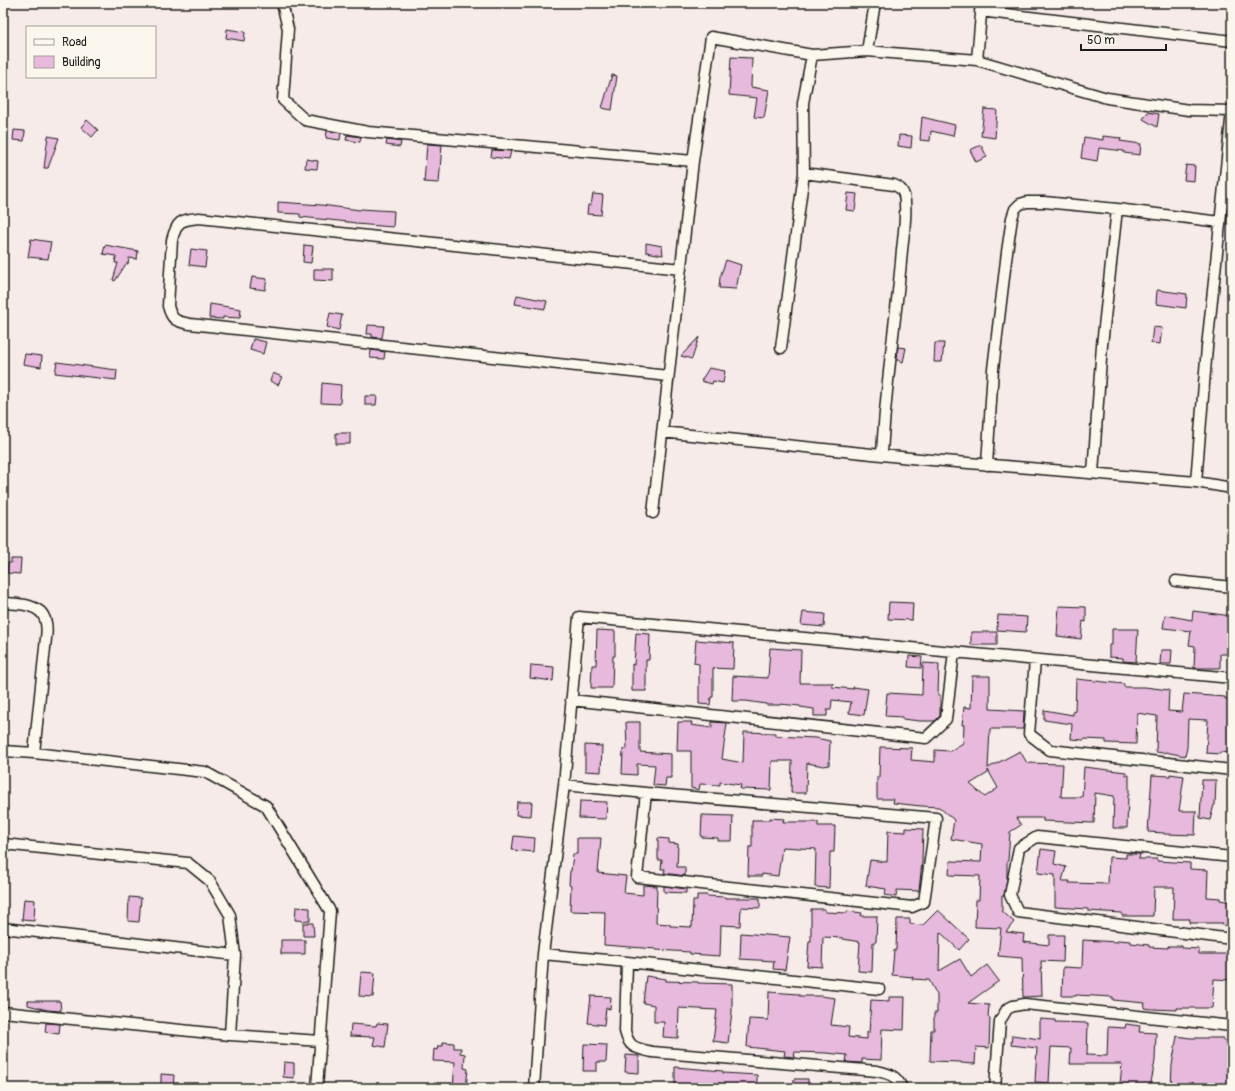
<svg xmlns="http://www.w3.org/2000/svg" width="1235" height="1091" viewBox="0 0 1235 1091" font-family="Pangolin,sans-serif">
	<rect width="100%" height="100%" fill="#f7ebe9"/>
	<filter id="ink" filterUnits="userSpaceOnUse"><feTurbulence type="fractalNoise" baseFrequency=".025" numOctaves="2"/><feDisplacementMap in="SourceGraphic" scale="8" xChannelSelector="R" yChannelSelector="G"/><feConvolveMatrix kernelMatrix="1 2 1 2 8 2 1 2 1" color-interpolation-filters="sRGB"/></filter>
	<g filter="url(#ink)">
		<path fill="#e7b9dd" stroke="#1c1c1c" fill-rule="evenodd" d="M 227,29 L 245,32 L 244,41 L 226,38 Z
			M 731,57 L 752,58 L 751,87 L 769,90 L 764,118 L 754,117 L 757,98 L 729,95 Z
			M 612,75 L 617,76 L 612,110 L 602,108 Z
			M 984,109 L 997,110 L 995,138 L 981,136 Z
			M 1148,112 L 1159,114 L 1157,127 L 1143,119 Z
			M 922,117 L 955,125 L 953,136 L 931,131 L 930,141 L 920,140 Z
			M 87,120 L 98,130 L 92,137 L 81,127 Z
			M 14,130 L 25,131 L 24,141 L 13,140 Z
			M 327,131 L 341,133 L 340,140 L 326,138 Z
			M 347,135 L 361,137 L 360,142 L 346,140 Z
			M 899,135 L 912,136 L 911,148 L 898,146 Z
			M 48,136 L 59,138 L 48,168 L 44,168 Z
			M 1103,136 L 1121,138 L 1120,141 L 1141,144 L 1140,155 L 1124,153 L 1124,151 L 1099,148 L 1097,161 L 1081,158 L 1084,137 L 1103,140 Z
			M 387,140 L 401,142 L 400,147 L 386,145 Z
			M 427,144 L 442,145 L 439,183 L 424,182 Z
			M 981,145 L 987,157 L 976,162 L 970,150 Z
			M 492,150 L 511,151 L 509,159 L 491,157 Z
			M 306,159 L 318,161 L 317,169 L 305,168 Z
			M 1186,165 L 1195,166 L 1194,181 L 1184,180 Z
			M 848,193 L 857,194 L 855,211 L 846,210 Z
			M 593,194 L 603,195 L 601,215 L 587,214 L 588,205 L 591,205 Z
			M 278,202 L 321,205 L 360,210 L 361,209 L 394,211 L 393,227 L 356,224 L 356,223 L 339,221 L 300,217 L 300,214 L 278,213 Z
			M 31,239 L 51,242 L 48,259 L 28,257 Z
			M 646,243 L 662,246 L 663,255 L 646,252 Z
			M 105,245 L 138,251 L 137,259 L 129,258 L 128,264 L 126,264 L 115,281 L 113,280 L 118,263 L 115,263 L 116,256 L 103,254 Z
			M 304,245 L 313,246 L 311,263 L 303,262 Z
			M 191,249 L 207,251 L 205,267 L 189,265 Z
			M 726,260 L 741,265 L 736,289 L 719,288 L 720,277 Z
			M 314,269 L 333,269 L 333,281 L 314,280 Z
			M 252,277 L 267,279 L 265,290 L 250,288 Z
			M 1157,290 L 1187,294 L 1186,308 L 1156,304 Z
			M 517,295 L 547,301 L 545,309 L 515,304 Z
			M 210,304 L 241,309 L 240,318 L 223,317 L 223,319 L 209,318 Z
			M 330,313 L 342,315 L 339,330 L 327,327 Z
			M 368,325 L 384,326 L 382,338 L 372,337 L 372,334 L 367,334 Z
			M 1153,327 L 1162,328 L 1160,344 L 1151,343 Z
			M 699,337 L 692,359 L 681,356 Z
			M 253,339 L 266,342 L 263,354 L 250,350 Z
			M 935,343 L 944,343 L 942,362 L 934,362 Z
			M 898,347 L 906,348 L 903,362 L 897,360 Z
			M 371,350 L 385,352 L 384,359 L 370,358 Z
			M 25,354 L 42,356 L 41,367 L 23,364 Z
			M 57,362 L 117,370 L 116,380 L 55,373 Z
			M 709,368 L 725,371 L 723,383 L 713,381 L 712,384 L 701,381 Z
			M 273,373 L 282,377 L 278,385 L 270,381 Z
			M 322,383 L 341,385 L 340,404 L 321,403 Z
			M 365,396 L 377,396 L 376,405 L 365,405 Z
			M 336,433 L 350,433 L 350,444 L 336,444 Z
			M 11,559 L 21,559 L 20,574 L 7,573 L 8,563 L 11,563 Z
			M 889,602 L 913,603 L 912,620 L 888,619 Z
			M 1059,606 L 1086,607 L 1086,622 L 1083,621 L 1081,639 L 1057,636 Z
			M 1193,611 L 1232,616 L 1232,654 L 1220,654 L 1220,668 L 1194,668 L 1195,646 L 1189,645 L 1191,631 L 1163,628 L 1165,615 L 1192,620 Z
			M 803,612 L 825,614 L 824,627 L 801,625 Z
			M 998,615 L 1027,617 L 1026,632 L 997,630 Z
			M 1112,629 L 1138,629 L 1136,662 L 1123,661 L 1123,658 L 1109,657 L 1109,645 L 1112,645 Z
			M 597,630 L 615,631 L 615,656 L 613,656 L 612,688 L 591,688 L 592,665 L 596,665 Z
			M 971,632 L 997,632 L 997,645 L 971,645 Z
			M 636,633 L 650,634 L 649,660 L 646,660 L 646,691 L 632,691 L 632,664 L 634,665 Z
			M 696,640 L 734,643 L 733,669 L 713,668 L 713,697 L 711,697 L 710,705 L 699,704 L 699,664 L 694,663 Z
			M 770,648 L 801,650 L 800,683 L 833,683 L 832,687 L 853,689 L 853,687 L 868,689 L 864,715 L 849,713 L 851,702 L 832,700 L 831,710 L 827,710 L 827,716 L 814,716 L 814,709 L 800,707 L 800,706 L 780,704 L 780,705 L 766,705 L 766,704 L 746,701 L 732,701 L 733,676 L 768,678 Z
			M 1161,650 L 1172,650 L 1171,664 L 1160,664 Z
			M 909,656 L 922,657 L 921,668 L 908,667 Z
			M 923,663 L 939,664 L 938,695 L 940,695 L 940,716 L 935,721 L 920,721 L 902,719 L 902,717 L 885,716 L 887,693 L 922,695 Z
			M 531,665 L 554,667 L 553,681 L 530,678 Z
			M 972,676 L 990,676 L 990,709 L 1024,711 L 1023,729 L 990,729 L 988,768 L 1020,751 L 1027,763 L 1063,764 L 1061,797 L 1082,797 L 1084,767 L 1126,772 L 1126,775 L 1129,775 L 1129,795 L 1128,795 L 1127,828 L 1113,828 L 1114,796 L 1095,793 L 1094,823 L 1043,821 L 1043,818 L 1016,818 L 1021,825 L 1010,832 L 1008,861 L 1007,861 L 1007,879 L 1004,896 L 1002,896 L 1002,911 L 1014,922 L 1006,932 L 1024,934 L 1023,942 L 1049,945 L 1049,935 L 1064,935 L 1063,962 L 1041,961 L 1042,996 L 1023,997 L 1022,958 L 998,956 L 1001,928 L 975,927 L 976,900 L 979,900 L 980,876 L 949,875 L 950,861 L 981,862 L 982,844 L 951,839 L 954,820 L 939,807 L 921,806 L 893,803 L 894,799 L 877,799 L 877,777 L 879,777 L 880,747 L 912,748 L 911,760 L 935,762 L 935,750 L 950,751 L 963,743 L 964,725 L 962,725 L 964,707 L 971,708 ZM 988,770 L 998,788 L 985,797 L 970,784 L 988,773 Z
			M 1076,679 L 1124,684 L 1124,687 L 1145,687 L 1169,690 L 1168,711 L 1182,712 L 1184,694 L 1225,697 L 1225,699 L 1232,699 L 1232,753 L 1220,752 L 1220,754 L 1206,753 L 1208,720 L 1188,719 L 1187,748 L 1185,756 L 1165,752 L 1164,753 L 1156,752 L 1157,716 L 1137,713 L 1136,744 L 1106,743 L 1106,740 L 1085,739 L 1084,740 L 1071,739 L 1072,724 L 1044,720 L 1044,710 L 1073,715 L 1073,711 L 1075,712 Z
			M 626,722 L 640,722 L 640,752 L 671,754 L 671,778 L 666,778 L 665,786 L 653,785 L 655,765 L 637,764 L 637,775 L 622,774 L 623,749 L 627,749 Z
			M 678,722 L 692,722 L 691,725 L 712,728 L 712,722 L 727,723 L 722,759 L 743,763 L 744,732 L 775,733 L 775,736 L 816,738 L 830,741 L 829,765 L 824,766 L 807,763 L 806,793 L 791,793 L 792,761 L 772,761 L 771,790 L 740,789 L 741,785 L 720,782 L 720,785 L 700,784 L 699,790 L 691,788 L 691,751 L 677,751 Z
			M 585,745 L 602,746 L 601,772 L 585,771 Z
			M 1170,774 L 1184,776 L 1179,811 L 1196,811 L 1195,835 L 1164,834 L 1164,833 L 1148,832 L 1152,775 L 1170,776 Z
			M 1202,780 L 1216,780 L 1215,805 L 1214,805 L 1210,820 L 1200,818 Z
			M 580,801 L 607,802 L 606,819 L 579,818 Z
			M 517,802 L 532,802 L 531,816 L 516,815 Z
			M 702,815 L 733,816 L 732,841 L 718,841 L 718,838 L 701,837 Z
			M 770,818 L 784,819 L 783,822 L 818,822 L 818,826 L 835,826 L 834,852 L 830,852 L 829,888 L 815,887 L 816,849 L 782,847 L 778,876 L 762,874 L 762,876 L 748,876 L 749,847 L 752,847 L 752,820 L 770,820 Z
			M 906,828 L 923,829 L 922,862 L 919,891 L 897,890 L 896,897 L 885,895 L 886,889 L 866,886 L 870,860 L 887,862 L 888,831 L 906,832 Z
			M 514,836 L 535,838 L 534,852 L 512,850 Z
			M 577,838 L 601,838 L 598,873 L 626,876 L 624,893 L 643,895 L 643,885 L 657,886 L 656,923 L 670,924 L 670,926 L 692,927 L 693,901 L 697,901 L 697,895 L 707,895 L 707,896 L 725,897 L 725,898 L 760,898 L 760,908 L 741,907 L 740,926 L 721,925 L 720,956 L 690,954 L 690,952 L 656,950 L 656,949 L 604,945 L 605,912 L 570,911 L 571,886 L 569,885 L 570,871 L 571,871 L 573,854 L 577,854 Z
			M 658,838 L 669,839 L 669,843 L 678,844 L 677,867 L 685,867 L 685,876 L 664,873 L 665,869 L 661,869 L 662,860 L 658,860 Z
			M 1041,849 L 1056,851 L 1054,864 L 1066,867 L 1062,881 L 1070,881 L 1069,883 L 1108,884 L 1109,857 L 1126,858 L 1126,854 L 1140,854 L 1139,859 L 1157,859 L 1157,861 L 1190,863 L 1190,869 L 1208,870 L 1207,897 L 1220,898 L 1220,900 L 1232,902 L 1232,927 L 1222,925 L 1223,923 L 1189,923 L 1190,919 L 1173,919 L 1174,887 L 1154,887 L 1153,916 L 1122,916 L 1122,913 L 1088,911 L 1088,909 L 1056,907 L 1055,907 L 1055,875 L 1038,873 Z
			M 664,886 L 686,889 L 686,893 L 664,892 Z
			M 129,897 L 141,898 L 139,922 L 128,921 Z
			M 24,899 L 35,900 L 34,921 L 22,920 Z
			M 296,907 L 310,908 L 310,921 L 295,920 Z
			M 811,909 L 825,909 L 825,912 L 847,913 L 847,911 L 862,913 L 861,916 L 877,916 L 876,942 L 873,942 L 872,972 L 858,971 L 860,942 L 843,939 L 843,938 L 823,937 L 822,967 L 807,966 L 809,941 L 811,941 Z
			M 938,910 L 969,939 L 959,950 L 940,932 L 939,971 L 960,959 L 971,977 L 987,965 L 999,981 L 968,1003 L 989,1005 L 988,1017 L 990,1018 L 989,1048 L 976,1047 L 975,1064 L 961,1063 L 961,1062 L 930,1061 L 931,1030 L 934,1030 L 934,1013 L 937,1013 L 937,995 L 929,980 L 912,979 L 913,977 L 892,975 L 894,950 L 896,950 L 897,919 L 910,919 L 910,924 L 923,925 Z
			M 303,923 L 313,923 L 314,936 L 303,936 Z
			M 741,933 L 790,937 L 785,970 L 773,969 L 774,961 L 740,959 Z
			M 281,940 L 305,940 L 305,954 L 281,954 Z
			M 1083,940 L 1118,942 L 1118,940 L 1131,941 L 1131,943 L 1149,945 L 1149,947 L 1168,948 L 1168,946 L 1182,946 L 1182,948 L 1199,949 L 1199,954 L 1232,954 L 1231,980 L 1214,979 L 1212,1008 L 1177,1008 L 1177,1010 L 1151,1009 L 1144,1008 L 1145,1003 L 1113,1000 L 1113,997 L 1076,995 L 1076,996 L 1062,996 L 1063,967 L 1082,968 Z
			M 361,972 L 375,973 L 373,997 L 359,996 Z
			M 646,976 L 666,979 L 666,981 L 698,982 L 698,983 L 732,984 L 732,1012 L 728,1043 L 713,1041 L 717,1010 L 679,1008 L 678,1038 L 663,1037 L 664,1022 L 654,1022 L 654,1005 L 643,1003 Z
			M 769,992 L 799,994 L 799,996 L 821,996 L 835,998 L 831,1025 L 849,1027 L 848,1037 L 867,1039 L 867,1032 L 869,1033 L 871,1000 L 889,1001 L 889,997 L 905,997 L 904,1030 L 882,1029 L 881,1060 L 862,1059 L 862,1063 L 846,1062 L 847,1055 L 826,1053 L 795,1052 L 794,1057 L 784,1056 L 785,1051 L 747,1047 L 749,1019 L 768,1020 Z
			M 591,996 L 611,997 L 610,1009 L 606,1008 L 604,1025 L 588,1023 Z
			M 28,1001 L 60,1001 L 61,1011 L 47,1010 L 28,1005 Z
			M 1040,1019 L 1055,1020 L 1055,1022 L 1088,1023 L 1087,1055 L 1107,1056 L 1108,1027 L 1125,1028 L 1126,1024 L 1140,1026 L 1139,1032 L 1156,1033 L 1155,1061 L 1150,1088 L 1120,1084 L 1122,1064 L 1070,1064 L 1071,1048 L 1051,1047 L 1049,1083 L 1035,1082 L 1037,1048 L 1011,1045 L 1012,1035 L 1040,1039 Z
			M 46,1023 L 60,1024 L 59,1034 L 45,1032 Z
			M 377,1023 L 388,1024 L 385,1047 L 373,1045 L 375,1037 L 350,1036 L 351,1024 L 376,1026 Z
			M 1177,1036 L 1190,1038 L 1223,1038 L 1223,1041 L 1232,1041 L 1232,1088 L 1171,1088 L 1172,1065 Z
			M 443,1042 L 454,1043 L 454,1048 L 461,1048 L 460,1053 L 465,1054 L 464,1068 L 468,1069 L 466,1088 L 453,1088 L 455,1062 L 433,1061 L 434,1049 L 437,1050 L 438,1046 L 443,1046 Z
			M 584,1044 L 607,1045 L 606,1062 L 597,1062 L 597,1071 L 583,1071 Z
			M 626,1055 L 639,1056 L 639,1073 L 625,1072 Z
			M 284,1062 L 294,1063 L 294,1078 L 283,1077 Z
			M 675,1067 L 723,1071 L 723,1073 L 757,1075 L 757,1088 L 675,1088 Z
			M 161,1074 L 174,1075 L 173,1088 L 161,1088 Z
			M 794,1079 L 808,1079 L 808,1088 L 793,1088 Z"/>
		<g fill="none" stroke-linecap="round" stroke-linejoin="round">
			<g stroke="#1c1c1c" stroke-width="13">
				<path id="minor" d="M 282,3 L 288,29 L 283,100 L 305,120 L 368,132 L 693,161
					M 980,11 L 1232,41
					M 867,51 L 875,3
					M 977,60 L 982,3
					M 804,173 L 894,185 C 899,187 902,189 904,195 C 908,213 902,243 901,262 C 895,326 885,390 882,455
					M 781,348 L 804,173 L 803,103 L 812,55
					M 668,376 L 190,324 C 176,321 172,321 168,306 L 172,240 C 177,221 180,220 199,218 L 681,269
					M 987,465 L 993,369 L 1007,252 L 1012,218 L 1015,209 L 1020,204 L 1027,202 L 1044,202 L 1117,209 L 1220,222
					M 1093,473 L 1102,345 L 1117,209
					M 1196,482 L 1232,488
					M 653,513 L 693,161 L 711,37 L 812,55 L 867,51 L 977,60 L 1107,98 L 1189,110 L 1232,111 L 1207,347 L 1196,482 L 920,459 L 662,432
					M 1176,581 L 1232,587
					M 3,603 C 16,604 40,603 45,619 C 47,625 47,632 46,638 L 34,753
					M 1035,660 L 1029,734 L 1050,750 L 1232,770
					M 571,700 L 926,738 L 946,719 L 954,652
					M 3,751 L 34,753 L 205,772 L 266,806 L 330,911 L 317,1088
					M 564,785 L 646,793 L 936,818 L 924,902 L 912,907 L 637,877 L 646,793
					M 3,844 L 188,863 L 210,881 L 230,915 L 235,955 L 230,1035 L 3,1012
					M 1232,857 L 1037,837 L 1019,848 L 1010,895 L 1018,912 L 1232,939
					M 3,928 L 235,955
					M 543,954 L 627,962 L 879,989
					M 627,962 L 625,1031 C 629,1049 637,1048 652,1052 L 877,1071 C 890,1074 896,1075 902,1088
					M 230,1035 L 321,1041
					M 534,1088 L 543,954 L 564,785 L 579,617 L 1232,678
					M 995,1088 L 1000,1021 L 1007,1009 L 1013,1006 L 1025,1004 L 1232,1026"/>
			</g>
			<use href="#minor" stroke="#fbf7ec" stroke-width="10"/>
		</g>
	</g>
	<rect width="1235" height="1091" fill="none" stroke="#fbf7ec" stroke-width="16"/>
	<rect x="8" y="8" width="1219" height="1075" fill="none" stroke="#1c1c1c" stroke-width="1.5" filter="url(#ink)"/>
	<rect x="26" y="26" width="130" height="52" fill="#fbf7ec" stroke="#a29f99"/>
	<rect x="34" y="39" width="20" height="6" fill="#fbf7ec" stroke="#a29f99"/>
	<text x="62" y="46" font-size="12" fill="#1c1c1c">Road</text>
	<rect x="34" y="56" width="20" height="12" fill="#e7b9dd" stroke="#a29f99"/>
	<text x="62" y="66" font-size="12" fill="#1c1c1c">Building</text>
	<path d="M1081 44v6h85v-6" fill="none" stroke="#1c1c1c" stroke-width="2"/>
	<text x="1087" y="44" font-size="12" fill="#1c1c1c" stroke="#fbf7ec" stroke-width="3" paint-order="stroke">50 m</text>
</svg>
